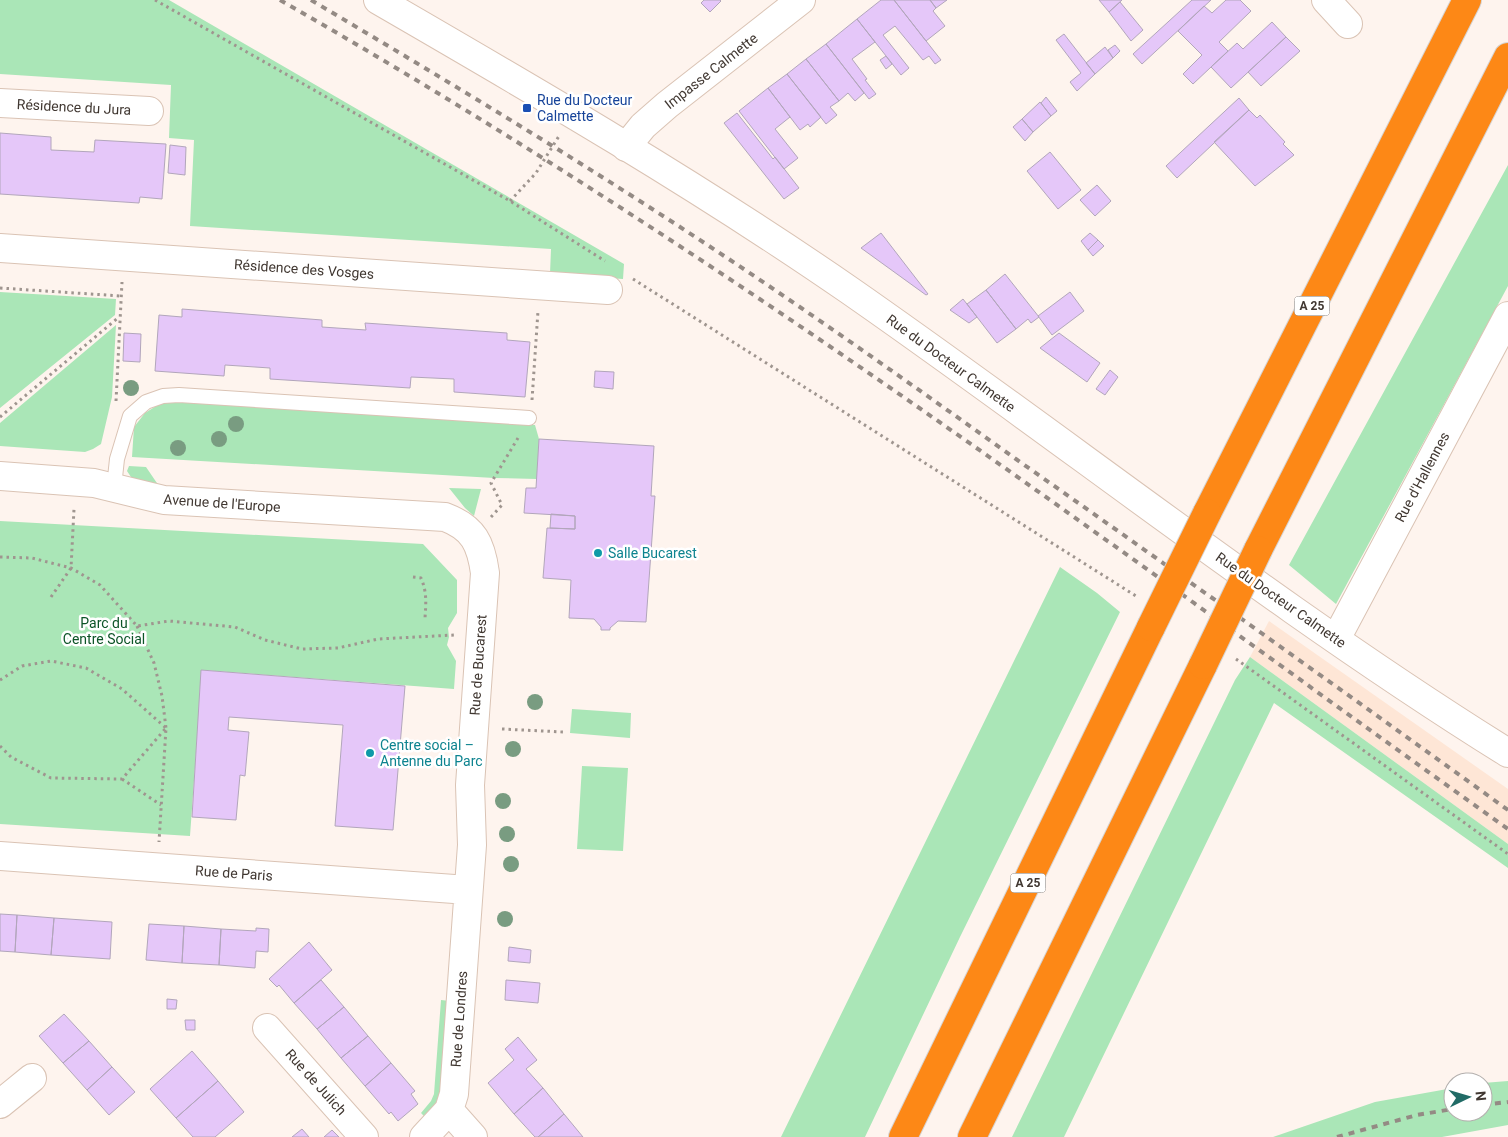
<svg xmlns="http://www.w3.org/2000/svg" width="1508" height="1137" viewBox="0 0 1508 1137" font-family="Roboto,sans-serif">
	<rect width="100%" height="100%" fill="#fef4ee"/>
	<path fill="#fee6d6" d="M 1269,621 L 1508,789 L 1508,844 L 1250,657 Z"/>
	<path fill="#aae6b7" d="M 0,0 L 169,0 L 624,264 L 623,279 L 550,274 L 551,249 L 190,226 L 194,140 L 169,138 L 171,85 L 0,74 Z
		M 1508,165 L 1508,286 L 1336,604 L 1289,565 Z
		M 0,292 L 116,299 L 115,315 L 0,408 Z
		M 116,325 L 112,397 L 101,444 L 93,449 L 85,452 L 0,446 L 0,423 Z
		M 179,401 L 535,425 L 539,439 L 537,479 L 494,478 L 132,457 L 134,427 L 145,413 L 161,403 Z
		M 129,466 L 146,467 L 161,489 L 135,483 L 127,471 Z
		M 449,488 L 481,489 L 474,516 L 465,508 Z
		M 0,521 L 423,544 L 457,580 L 457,613 L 448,628 L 449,637 L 447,645 L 456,661 L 454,689 L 202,670 L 190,836 L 0,824 Z
		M 1060,567 L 1097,593 L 1120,612 L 960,937 L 865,1137 L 781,1137 Z
		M 1250,657 L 1508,844 L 1508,868 L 1274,703 L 1064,1137 L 1012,1137 L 1235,680 Z
		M 572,709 L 631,713 L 630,738 L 570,733 Z
		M 582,766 L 628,768 L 623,851 L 577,849 Z
		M 441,1000 L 450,1001 L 443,1093 L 427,1119 L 421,1113 L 431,1101 L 434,1094 Z
		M 1508,1081 L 1508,1125 L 1442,1137 L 1273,1137 L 1375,1102 L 1453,1088 L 1453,1112 L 1483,1112 L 1483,1083 Z"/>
	<path fill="#e5c7f9" stroke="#b2a6bb" d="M 704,0 L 720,0 L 721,1 L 710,12 L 701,3 Z
		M 881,0 L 894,0 L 941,60 L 935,64 L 929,56 L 923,60 L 895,26 L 883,35 L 909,68 L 901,75 L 857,19 Z
		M 894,0 L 930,0 L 936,8 L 933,11 L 945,26 L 926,41 Z
		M 930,0 L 947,0 L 936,8 Z
		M 1099,0 L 1122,0 L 1109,12 Z
		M 1192,0 L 1211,0 L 1142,64 L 1133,54 Z
		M 1226,0 L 1240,0 L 1251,11 L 1219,42 L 1228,51 L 1193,84 L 1183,74 L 1202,55 L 1178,31 L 1204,6 L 1212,13 Z
		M 1120,2 L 1143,30 L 1131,41 L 1109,12 Z
		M 857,19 L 875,42 L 852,59 L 867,79 L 865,80 L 876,94 L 869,99 L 826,44 Z
		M 1272,22 L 1286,37 L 1231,88 L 1211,67 L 1237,43 L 1243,49 Z
		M 1064,34 L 1095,74 L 1077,91 L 1070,82 L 1081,73 L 1056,40 Z
		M 1286,37 L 1300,51 L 1261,86 L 1248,72 Z
		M 826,44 L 864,93 L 855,101 L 848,93 L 839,101 L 806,59 Z
		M 1115,45 L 1120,51 L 1113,58 L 1108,50 Z
		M 1105,47 L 1113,58 L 1095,74 L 1086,63 Z
		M 886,56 L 892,64 L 886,69 L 880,60 Z
		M 806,59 L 839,101 L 830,107 L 837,115 L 826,124 L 787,74 Z
		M 787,74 L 821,117 L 810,127 L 808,124 L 800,130 L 768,88 Z
		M 768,88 L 790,117 L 775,129 L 798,158 L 784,169 L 739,111 Z
		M 1046,97 L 1057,111 L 1051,116 L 1041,103 Z
		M 1239,98 L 1249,110 L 1177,178 L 1166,166 Z
		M 1040,102 L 1051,116 L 1033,132 L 1022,119 Z
		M 1249,110 L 1257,118 L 1260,115 L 1285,142 L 1283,144 L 1294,155 L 1255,186 L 1214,142 Z
		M 737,113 L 773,159 L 775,157 L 799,188 L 784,199 L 724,123 Z
		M 1022,119 L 1033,132 L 1025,141 L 1013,127 Z
		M 0,133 L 51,137 L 51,150 L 94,152 L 95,140 L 166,144 L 162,199 L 140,197 L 139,203 L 0,194 Z
		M 170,145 L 186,147 L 185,175 L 168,173 Z
		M 1050,152 L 1081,190 L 1058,209 L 1027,171 Z
		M 1097,185 L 1111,201 L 1095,216 L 1080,200 Z
		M 881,233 L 928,294 L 926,295 L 861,248 Z
		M 1090,233 L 1098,240 L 1088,250 L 1081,241 Z
		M 1098,240 L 1104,246 L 1093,256 L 1088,250 Z
		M 1005,274 L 1039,317 L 1031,323 L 1028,319 L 1016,329 L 986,290 Z
		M 986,290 L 1016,329 L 997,343 L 967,304 Z
		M 1070,292 L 1084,311 L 1052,335 L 1038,316 Z
		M 963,299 L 977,317 L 969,323 L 950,310 Z
		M 182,309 L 322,320 L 322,327 L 366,330 L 365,323 L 507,333 L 507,340 L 530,342 L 525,397 L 454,392 L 454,379 L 411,377 L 410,388 L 270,379 L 270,368 L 225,365 L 224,376 L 155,371 L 159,315 L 182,317 Z
		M 124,333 L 141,334 L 140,362 L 123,361 Z
		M 1059,333 L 1100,363 L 1087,382 L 1040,348 Z
		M 1110,370 L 1118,377 L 1105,395 L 1096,389 Z
		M 595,371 L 614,372 L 613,389 L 594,387 Z
		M 539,439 L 654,446 L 651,496 L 655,496 L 646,622 L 618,621 L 610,628 L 610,630 L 601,630 L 601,627 L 594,619 L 569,618 L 571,580 L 543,578 L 547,528 L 575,529 L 575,516 L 524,513 L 526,488 L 536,488 Z
		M 551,514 L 575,516 L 575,529 L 550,528 Z
		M 201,670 L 405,686 L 393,830 L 335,826 L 343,725 L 229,717 L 228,730 L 249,732 L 245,776 L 240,775 L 236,820 L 192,817 Z
		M 0,914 L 17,915 L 15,952 L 0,951 Z
		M 17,915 L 54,918 L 51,955 L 15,952 Z
		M 54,918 L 112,922 L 110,959 L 51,955 Z
		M 149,924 L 184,926 L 182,963 L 146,960 Z
		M 184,926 L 221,929 L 219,965 L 182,963 Z
		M 256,928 L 269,929 L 268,952 L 256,951 L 255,968 L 219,965 L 221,929 L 256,931 Z
		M 309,942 L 332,970 L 294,1003 L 279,985 L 277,987 L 269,979 Z
		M 509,947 L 531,950 L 530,963 L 508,961 Z
		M 321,980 L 344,1007 L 317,1029 L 294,1003 Z
		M 506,980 L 540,983 L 538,1003 L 505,1000 Z
		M 167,999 L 177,1000 L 176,1009 L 167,1009 Z
		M 344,1007 L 368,1036 L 341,1058 L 317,1029 Z
		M 64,1014 L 89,1041 L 63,1063 L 39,1036 Z
		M 185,1020 L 195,1020 L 195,1030 L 186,1030 Z
		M 368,1036 L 391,1063 L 365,1086 L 341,1058 Z
		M 518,1037 L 537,1060 L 526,1069 L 543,1088 L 514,1114 L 488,1083 L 514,1060 L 505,1049 Z
		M 89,1041 L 112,1067 L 87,1090 L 63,1063 Z
		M 192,1051 L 218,1081 L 176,1118 L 150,1089 Z
		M 391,1063 L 415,1091 L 411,1094 L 418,1104 L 398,1121 L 391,1112 L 389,1114 L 365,1086 Z
		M 112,1067 L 135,1092 L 109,1115 L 87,1090 Z
		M 218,1081 L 244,1112 L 215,1137 L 193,1137 L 176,1118 Z
		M 543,1088 L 564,1114 L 538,1137 L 535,1137 L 514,1114 Z
		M 564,1114 L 583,1137 L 538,1137 Z
		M 302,1129 L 309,1137 L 292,1137 Z
		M 332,1130 L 339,1137 L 324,1137 Z"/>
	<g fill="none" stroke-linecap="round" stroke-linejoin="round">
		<g stroke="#dac3b4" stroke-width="16">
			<path id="service" d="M 114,487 L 117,459 L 130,416 L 146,402 L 163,396 L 179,395 L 529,418"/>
		</g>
		<g stroke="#dac3b4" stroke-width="30">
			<path id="minor" d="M 1326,0 L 1348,24
				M 0,103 L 149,111
				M 626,147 L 643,126 L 667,105 L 801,0
				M 0,248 L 608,290
				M 0,476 L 94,483 L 164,500 L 445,517 C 474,528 481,544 485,573 L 470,785 L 472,845 L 454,1094 L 449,1110 L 424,1137
				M 1336,639 L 1508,316
				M 0,856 L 468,890
				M 267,1028 L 364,1137
				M 0,1104 L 32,1078
				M 449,1110 L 473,1137"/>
		</g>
		<g stroke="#dac3b4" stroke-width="30">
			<path id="tertiary" d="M 378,0 C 537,92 697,185 849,290 C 1069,443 1280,611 1508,753"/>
		</g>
		<g stroke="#d5d3d2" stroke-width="30">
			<path id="motorway" d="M 1207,513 L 1467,0
				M 1258,550 L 1508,57
				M 903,1137 L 1151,627
				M 972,1137 L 1203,665"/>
		</g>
		<path stroke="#9f958f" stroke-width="3" stroke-dasharray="2.5 4" stroke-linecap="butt" d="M 155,0 L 510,201 L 605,261
			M 510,201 L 536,173 L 559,136
			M 633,279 L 1136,596
			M 0,288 L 121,296
			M 532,400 L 538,311
			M 116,401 L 122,282
			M 0,417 L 119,317
			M 491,517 L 502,505 L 491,483 L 518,438
			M 0,557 L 32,558 L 71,568 L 100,585 L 137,626 L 169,621 L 235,627 L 265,640 L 302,649 L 338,648 L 378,639 L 454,635
			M 413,577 L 421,578 C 427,592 426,603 425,618
			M 51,597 L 71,568 L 74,509
			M 137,626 L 154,663 L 162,696 L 166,728
			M 1236,659 L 1508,854
			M 0,680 L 22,666 L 51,661 L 86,668 L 122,689 L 166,728
			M 502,729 L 563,732
			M 0,746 L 11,757 L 51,778 L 122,779 L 166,728 L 159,842
			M 122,779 L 161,805"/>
		<use href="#service" stroke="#fff" stroke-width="14"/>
		<use href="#minor" stroke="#fff" stroke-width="28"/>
		<use href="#tertiary" stroke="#fff" stroke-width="28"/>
		<use href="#motorway" stroke="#fd8816" stroke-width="28"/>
		<path stroke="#948a84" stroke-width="4" stroke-dasharray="6 6" stroke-linecap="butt" d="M 280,0 C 453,99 620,205 785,316 C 1030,481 1268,658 1508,829
			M 311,0 C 444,79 577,159 706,244 C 814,315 918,389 1023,464 C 1185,578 1347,694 1508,810
			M 1483,1105 L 1508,1102
			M 1337,1137 L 1417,1115 L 1453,1109"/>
		<g stroke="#d5d3d2" stroke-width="30" stroke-linecap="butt">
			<path id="motorway-bridge" d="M 1151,627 L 1207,513
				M 1203,665 L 1258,550"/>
		</g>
		<use href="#motorway-bridge" stroke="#fd8816" stroke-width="28"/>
	</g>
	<g fill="#799c81">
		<circle cx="131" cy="388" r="8"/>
		<circle cx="236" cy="424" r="8"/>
		<circle cx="219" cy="439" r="8"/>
		<circle cx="178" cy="448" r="8"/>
		<circle cx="535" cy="702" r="8"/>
		<circle cx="513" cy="749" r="8"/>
		<circle cx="503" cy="801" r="8"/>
		<circle cx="507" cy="834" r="8"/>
		<circle cx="511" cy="864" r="8"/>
		<circle cx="505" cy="919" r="8"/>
	</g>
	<rect fill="#1a4fb4" stroke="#fff" stroke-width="2" x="522" y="103" width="10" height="10" rx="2.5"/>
	<g fill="#0f9aa8" stroke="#fff" stroke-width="2">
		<circle cx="598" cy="553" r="5"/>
		<circle cx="370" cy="753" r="5"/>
	</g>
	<g text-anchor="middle" stroke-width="5" stroke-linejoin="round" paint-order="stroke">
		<g fill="#fff" stroke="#79736f" stroke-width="1">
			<rect x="1294.5" y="296.5" width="35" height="19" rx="4"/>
			<rect x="1010.5" y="873.5" width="35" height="19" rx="4"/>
		</g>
		<g font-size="12" font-weight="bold" fill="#403731">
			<text x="1312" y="310">A 25</text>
			<text x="1028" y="887">A 25</text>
		</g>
		<g font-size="14" fill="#403731" stroke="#fff">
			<text transform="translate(711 71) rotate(-38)" y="5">Impasse Calmette</text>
			<text transform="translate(74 107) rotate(3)" y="5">Résidence du Jura</text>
			<text transform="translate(304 269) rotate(4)" y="5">Résidence des Vosges</text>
			<text transform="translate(951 363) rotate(36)" y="5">Rue du Docteur Calmette</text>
			<text transform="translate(1422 477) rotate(-62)" y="5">Rue d'Hallennes</text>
			<text transform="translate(222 503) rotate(4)" y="5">Avenue de l'Europe</text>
			<text transform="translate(1281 600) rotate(35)" y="5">Rue du Docteur Calmette</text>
			<text transform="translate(478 665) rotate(-86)" y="5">Rue de Bucarest</text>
			<text transform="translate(234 873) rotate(4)" y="5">Rue de Paris</text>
			<text transform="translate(459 1019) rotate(-86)" y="5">Rue de Londres</text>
			<text transform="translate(316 1082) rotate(48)" y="5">Rue de Julich</text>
		</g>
		<g font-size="14" fill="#164399" stroke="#fff" text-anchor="start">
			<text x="537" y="105">Rue du Docteur<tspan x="537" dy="16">Calmette</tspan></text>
		</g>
		<g font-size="14" fill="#0d838f" stroke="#fff" text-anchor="start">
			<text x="608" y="558">Salle Bucarest</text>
			<text x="380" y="750">Centre social –<tspan x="380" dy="16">Antenne du Parc</tspan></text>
		</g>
		<g font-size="14" fill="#0c5427" stroke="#fff">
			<text x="104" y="628">Parc du<tspan x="104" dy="16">Centre Social</tspan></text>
		</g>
	</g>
	<g transform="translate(1468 1097) rotate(85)"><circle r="24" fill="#ffffff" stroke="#b3afad"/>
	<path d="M0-4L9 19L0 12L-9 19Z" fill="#216b66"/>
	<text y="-8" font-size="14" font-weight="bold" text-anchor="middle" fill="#403731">N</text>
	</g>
</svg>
